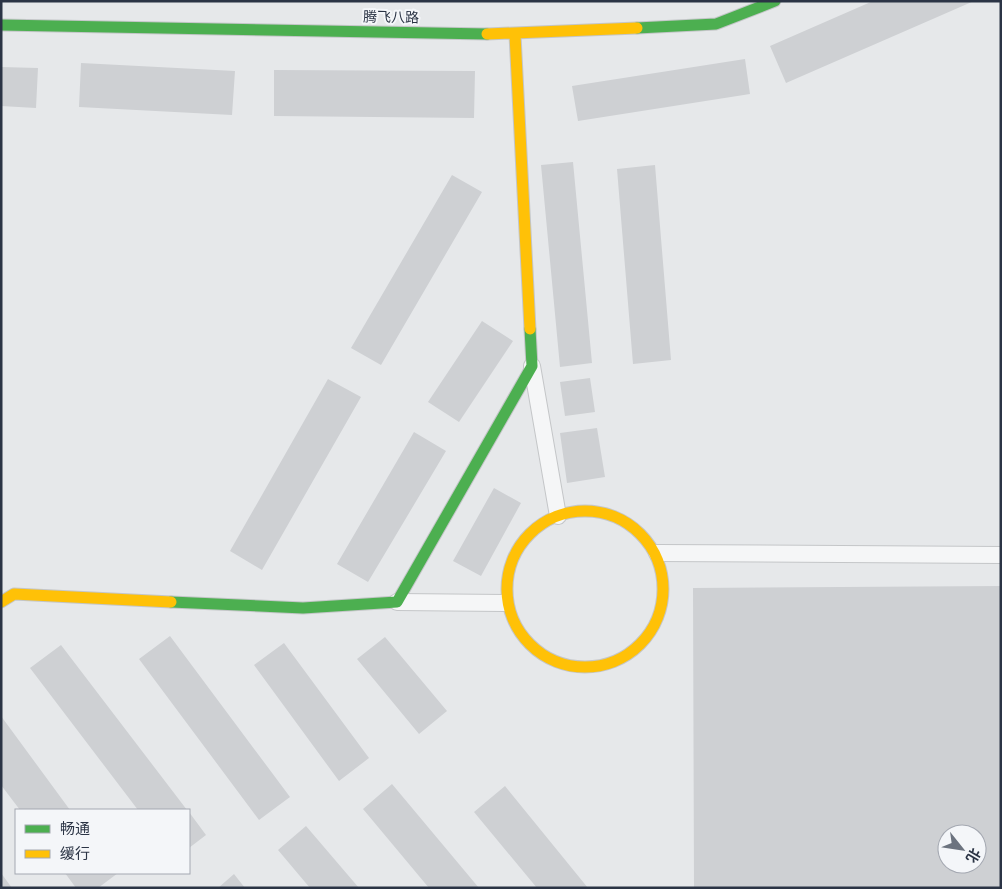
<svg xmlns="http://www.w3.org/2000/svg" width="1002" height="889" viewBox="0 0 1002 889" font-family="'Work Sans','Noto Sans SC',sans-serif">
	<rect width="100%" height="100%" fill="#e6e8ea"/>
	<path fill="#ced0d3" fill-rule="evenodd" d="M 873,1 L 974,1 L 786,83 L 770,46 Z
		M 745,59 L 750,94 L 578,121 L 572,86 Z
		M 81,63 L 235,71 L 232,115 L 79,107 Z
		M 1,67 L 38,68 L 36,108 L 1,106 Z
		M 274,70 L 475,71 L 474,118 L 274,116 Z
		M 573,162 L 592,363 L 560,367 L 541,165 Z
		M 655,165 L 671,360 L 633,364 L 617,169 Z
		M 452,175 L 482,192 L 381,365 L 351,348 Z
		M 482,321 L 513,341 L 459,422 L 428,402 Z
		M 590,378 L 595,412 L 565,416 L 560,382 Z
		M 328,379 L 361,397 L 262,570 L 230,551 Z
		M 597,428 L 605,477 L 567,483 L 560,433 Z
		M 414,432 L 446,451 L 368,582 L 337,564 Z
		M 494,488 L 521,503 L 481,576 L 453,561 Z
		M 1001,586 L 1001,888 L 694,888 L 693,588 ZM 947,834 L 977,834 L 977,864 L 947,864 Z
		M 170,636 L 290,797 L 259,820 L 139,659 Z
		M 385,637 L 447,711 L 419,734 L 357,659 Z
		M 284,643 L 369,758 L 339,781 L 254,665 Z
		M 61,645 L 187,810 L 138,810 L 30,668 Z
		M 1,716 L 70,810 L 20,810 L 1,785 Z
		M 392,784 L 479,888 L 429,888 L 363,809 Z
		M 505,786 L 588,888 L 537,888 L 474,812 Z
		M 189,812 L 206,835 L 189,848 Z
		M 306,826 L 359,888 L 310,888 L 278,850 Z
		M 1,873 L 12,888 L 1,888 Z
		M 65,873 L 118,873 L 98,888 L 76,888 Z
		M 234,874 L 245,888 L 218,888 Z"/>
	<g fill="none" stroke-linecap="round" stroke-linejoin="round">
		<g stroke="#c4c6c8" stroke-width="18">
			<path id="street" d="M 532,366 L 558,516
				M 657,553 L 1001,555
				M 397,602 L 505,603"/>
		</g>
		<g stroke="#c4c6c8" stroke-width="13">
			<path id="fast" d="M 1,25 L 487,34
				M 637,28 L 716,24 L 775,1
				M 171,602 L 303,608 L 397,602 L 532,366 L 530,329"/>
		</g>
		<g stroke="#c4c6c8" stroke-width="13">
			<path id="slow" d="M 487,34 L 637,28
				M 515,35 L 530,329
				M507 589a78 78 0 1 1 156 0a78 78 0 1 1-156 0Z
				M 1,602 L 14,594 L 171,602"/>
		</g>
		<use href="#street" stroke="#f5f6f7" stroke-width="16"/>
		<use href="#fast" stroke="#4caf50" stroke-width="11"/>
		<use href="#slow" stroke="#ffc107" stroke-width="11"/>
	</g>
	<g text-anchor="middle" stroke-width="4" stroke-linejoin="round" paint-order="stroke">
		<g font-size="14" fill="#2b3445" stroke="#f4f6f9">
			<text transform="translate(391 17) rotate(1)" y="5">腾飞八路</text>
		</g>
	</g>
	<rect width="1002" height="889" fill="none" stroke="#2b3445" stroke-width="5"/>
	<rect x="15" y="809" width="175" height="65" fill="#f4f6f9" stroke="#a4a8b1"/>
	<rect x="25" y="825" width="25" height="8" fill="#4caf50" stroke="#a4a8b1"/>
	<text x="60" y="834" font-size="15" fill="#2b3445">畅通</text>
	<rect x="25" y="850" width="25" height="8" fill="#ffc107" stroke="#a4a8b1"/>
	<text x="60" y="859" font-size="15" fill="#2b3445">缓行</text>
	<g transform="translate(962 849) rotate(120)"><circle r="24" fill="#f4f6f9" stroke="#a4a8b1"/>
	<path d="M0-4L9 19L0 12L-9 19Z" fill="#6c737f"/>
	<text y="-8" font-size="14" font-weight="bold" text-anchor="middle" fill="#2b3445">北</text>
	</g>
</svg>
